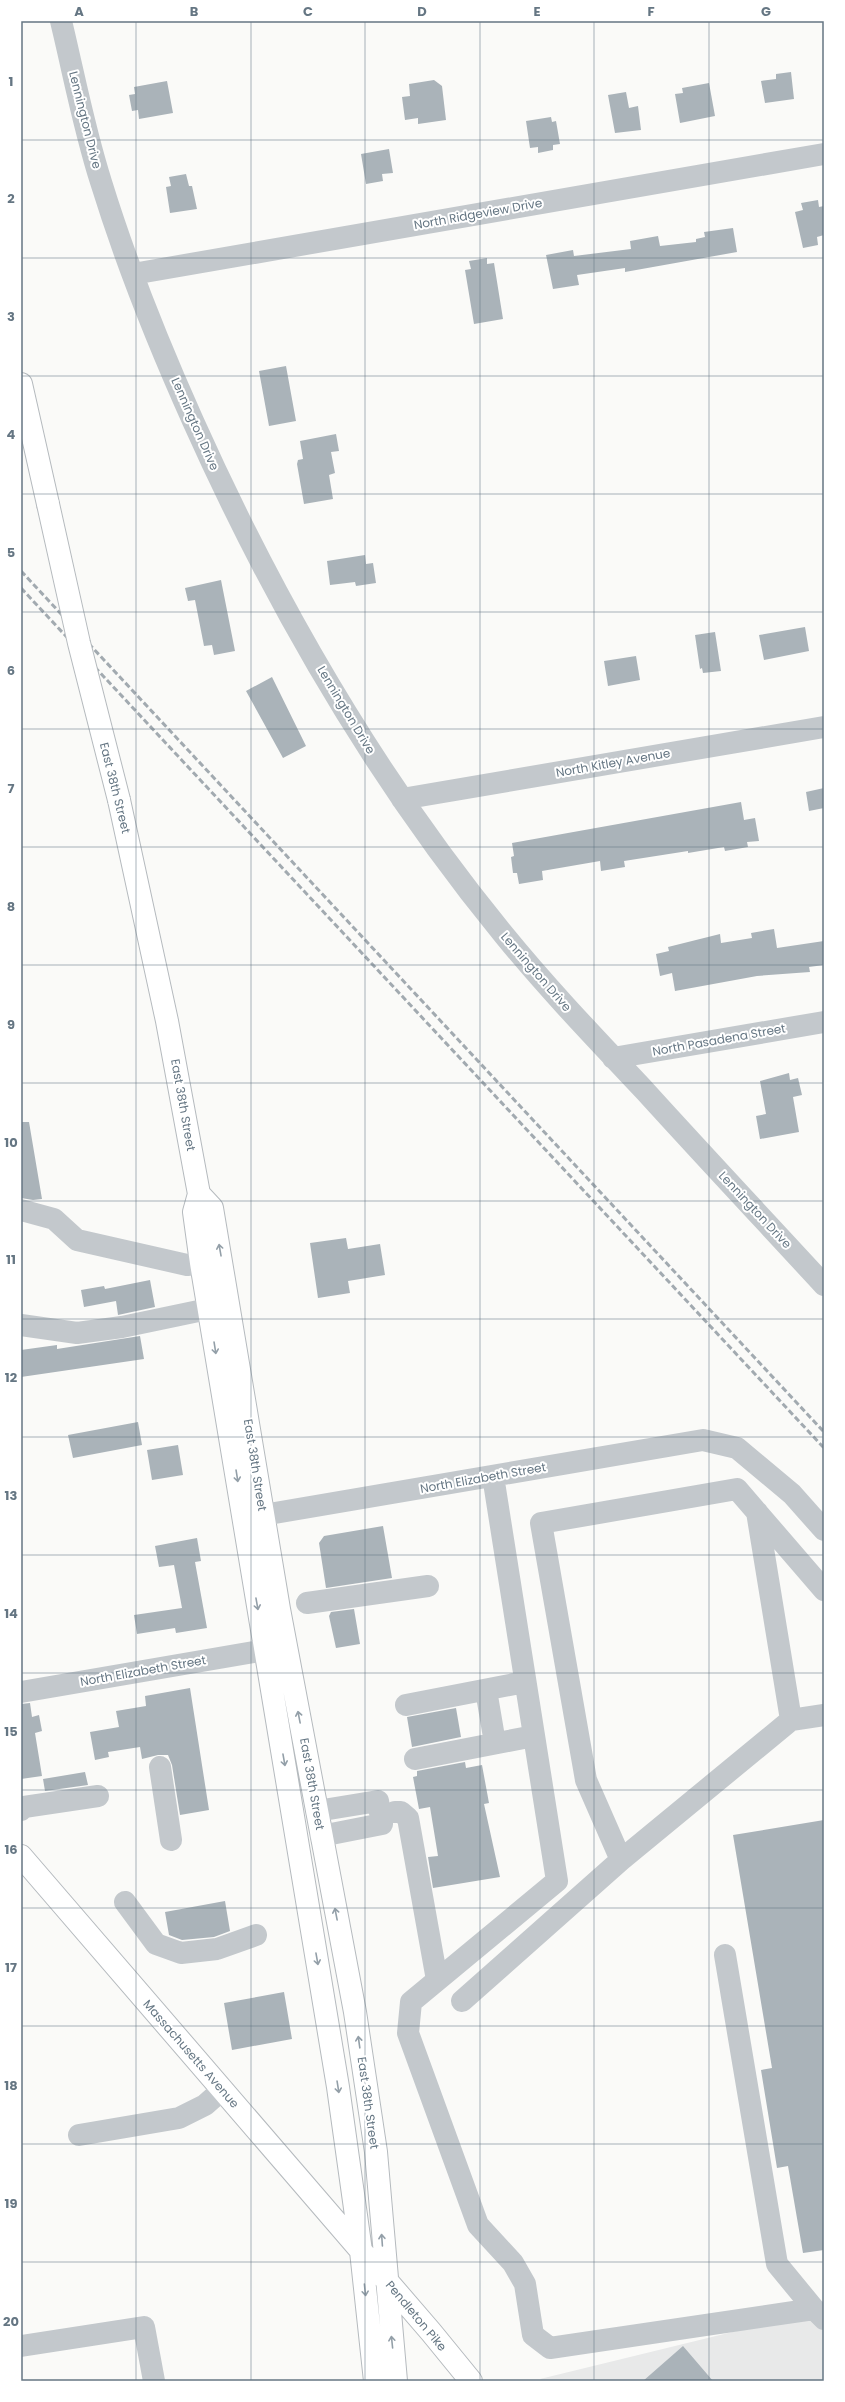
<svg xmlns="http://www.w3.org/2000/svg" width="845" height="2402" viewBox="0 0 845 2402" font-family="Poppins,sans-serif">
	<rect width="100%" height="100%" fill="#fafaf8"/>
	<path fill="#e8e9e9" d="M 824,2300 L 824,2381 L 542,2381 L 540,2379 L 790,2318 Z"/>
	<path fill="#aab3b9" d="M 791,72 L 794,99 L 765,103 L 761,81 L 776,79 L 776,74 Z
		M 434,80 L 442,86 L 446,120 L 418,124 L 418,118 L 405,120 L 402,97 L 410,96 L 409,84 Z
		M 167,81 L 173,113 L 139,119 L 138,110 L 132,111 L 129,95 L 135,94 L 134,87 Z
		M 709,83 L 715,116 L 680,123 L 675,94 L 683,93 L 682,88 Z
		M 626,92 L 629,108 L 638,106 L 641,130 L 615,133 L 608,95 Z
		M 551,117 L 552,122 L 556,121 L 560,144 L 553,145 L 553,150 L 538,153 L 538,147 L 530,148 L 526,121 Z
		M 389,149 L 393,173 L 382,174 L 383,181 L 366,184 L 361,154 Z
		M 186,174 L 189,186 L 192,186 L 197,209 L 170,213 L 166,187 L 171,186 L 169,177 Z
		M 818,200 L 819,207 L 824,206 L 824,235 L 817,237 L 818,245 L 803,248 L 795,212 L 803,210 L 801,203 Z
		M 733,228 L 737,252 L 625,272 L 625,268 L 577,275 L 579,285 L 553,289 L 546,255 L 573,250 L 574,256 L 631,249 L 630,241 L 658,236 L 660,246 L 696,242 L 696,239 L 705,237 L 704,232 Z
		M 487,258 L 487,264 L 494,263 L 503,319 L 474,324 L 465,270 L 471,269 L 469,261 Z
		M 286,366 L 296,421 L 269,426 L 259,371 Z
		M 336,434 L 339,451 L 331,452 L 335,473 L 329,475 L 333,499 L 304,504 L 297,464 L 298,460 L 303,459 L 300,441 Z
		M 365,555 L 366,564 L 373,563 L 376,583 L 356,586 L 355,582 L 330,585 L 327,561 Z
		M 221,580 L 235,651 L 214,655 L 212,645 L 204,646 L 195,600 L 188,601 L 185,588 Z
		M 805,627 L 809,651 L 764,660 L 759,635 Z
		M 715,632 L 721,671 L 703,673 L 702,668 L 700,669 L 695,635 Z
		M 636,656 L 640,680 L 608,686 L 604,661 Z
		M 272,677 L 306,746 L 283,758 L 246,691 Z
		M 824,788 L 824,808 L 809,811 L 806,792 Z
		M 741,802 L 744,820 L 755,818 L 759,841 L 747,842 L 748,847 L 725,851 L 724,847 L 688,853 L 688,851 L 624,861 L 625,867 L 601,871 L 600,861 L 542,871 L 543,880 L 519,884 L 517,873 L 513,873 L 511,857 L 514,856 L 512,843 Z
		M 774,929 L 777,948 L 824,941 L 824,965 L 809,967 L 810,972 L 757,976 L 675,991 L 672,973 L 660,976 L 656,954 L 669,951 L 668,947 L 720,934 L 721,943 L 752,938 L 751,933 Z
		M 789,1073 L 790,1080 L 798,1078 L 802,1095 L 793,1097 L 799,1132 L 760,1139 L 756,1116 L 766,1114 L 760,1081 Z
		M 21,1122 L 29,1122 L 42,1199 L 33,1200 L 21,1198 Z
		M 346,1238 L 348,1249 L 380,1244 L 385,1275 L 348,1281 L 350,1293 L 318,1298 L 310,1243 Z
		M 150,1280 L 155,1307 L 118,1315 L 116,1301 L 84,1307 L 81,1290 L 104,1286 L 105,1289 Z
		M 140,1336 L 144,1359 L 21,1377 L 21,1350 L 57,1345 L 57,1349 Z
		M 138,1422 L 142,1445 L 73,1458 L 68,1435 Z
		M 178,1445 L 183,1475 L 152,1480 L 147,1450 Z
		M 383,1526 L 392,1578 L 326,1588 L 319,1543 L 324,1536 Z
		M 197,1538 L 201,1561 L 195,1562 L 207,1628 L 176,1633 L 175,1628 L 137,1634 L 134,1615 L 182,1608 L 174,1565 L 159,1567 L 155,1546 Z
		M 354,1609 L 360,1644 L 336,1648 L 329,1616 L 331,1612 Z
		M 190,1688 L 209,1810 L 180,1815 L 172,1765 L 168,1755 L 158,1755 L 142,1759 L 140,1747 L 108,1752 L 109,1757 L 95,1760 L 90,1732 L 119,1727 L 116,1711 L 146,1706 L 145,1696 Z
		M 30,1703 L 32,1717 L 39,1715 L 42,1731 L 35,1733 L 42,1776 L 21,1779 L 21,1704 Z
		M 456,1708 L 461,1737 L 412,1747 L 407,1717 Z
		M 465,1762 L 466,1768 L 482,1765 L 489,1803 L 484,1804 L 500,1877 L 433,1888 L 428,1857 L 438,1856 L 430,1807 L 419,1809 L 413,1777 L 417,1776 L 417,1771 Z
		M 85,1772 L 88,1785 L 45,1791 L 43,1779 Z
		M 824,1820 L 824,2250 L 803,2253 L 788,2166 L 777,2168 L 761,2070 L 772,2068 L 733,1835 Z
		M 225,1901 L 230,1931 L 214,1937 L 182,1940 L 169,1935 L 165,1912 Z
		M 284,1992 L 292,2039 L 232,2050 L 224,2003 Z
		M 683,2346 L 713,2381 L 643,2381 Z"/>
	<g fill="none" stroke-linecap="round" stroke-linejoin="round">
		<g stroke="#b5babe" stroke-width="24">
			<path id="major" d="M 21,384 L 48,504
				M 119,800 L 167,1021 L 199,1194 L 194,1212 L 201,1263 L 338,2087 L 361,2251 L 375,2381
				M 199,1194 L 212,1208 L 279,1609 L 355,2012 L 376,2152 L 396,2381
				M 21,1856 L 431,2332 L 471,2381"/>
		</g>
		<path stroke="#c3c8cc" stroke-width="22" d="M 61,21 C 74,75 84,129 101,182 C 126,263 158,343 193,421 C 275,604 376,779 504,935 C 548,989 597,1040 645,1091 C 704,1156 764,1220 824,1285
			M 133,274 L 824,154
			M 402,799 L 824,727
			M 613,1058 L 824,1022
			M 21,1210 L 54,1219 L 77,1240 L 187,1265 L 201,1263
			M 21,1325 L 77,1333 L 122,1327 L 208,1309
			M 493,1476 L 557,1881 L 411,2002 L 408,2033 L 478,2225 L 513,2263 L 525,2284 L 533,2335 L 550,2348 L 814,2309 L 824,2319
			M 757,1512 L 791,1720 L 824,1715
			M 263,1515 L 703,1440 L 737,1448 L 792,1494 L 824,1530
			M 307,1603 L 428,1586
			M 486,1690 L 495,1743
			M 21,1692 L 265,1650
			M 406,1705 L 525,1682
			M 415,1759 L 534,1736
			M 160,1767 L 171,1840
			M 21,1810 L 24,1807 L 98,1796
			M 317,1811 L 378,1801 L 382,1824 L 321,1836
			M 395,1812 L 401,1812 L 408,1818 L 437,1980
			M 621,1860 L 791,1720
			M 125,1902 L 156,1944 L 181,1953 L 217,1949 L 256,1935
			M 725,1955 L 777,2264 L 814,2309
			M 462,2001 L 621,1860 L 586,1780 L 541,1523 L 737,1489 L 824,1590
			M 79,2135 L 179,2118 L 205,2105 L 222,2090
			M 21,2346 L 144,2327 L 154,2381"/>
		<use href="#major" stroke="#fff" stroke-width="22"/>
		<path stroke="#a2aab0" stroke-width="3" stroke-dasharray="6 3" stroke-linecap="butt" d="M 21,571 L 824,1432
			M 21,588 L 824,1448"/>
		<g stroke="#b5babe" stroke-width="24" stroke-linecap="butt">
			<path id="major-bridge" d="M 48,504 L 79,643 L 119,800"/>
		</g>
		<use href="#major-bridge" stroke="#fff" stroke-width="22"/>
	</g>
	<defs><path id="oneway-shaft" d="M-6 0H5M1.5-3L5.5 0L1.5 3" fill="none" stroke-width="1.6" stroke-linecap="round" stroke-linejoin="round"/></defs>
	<g stroke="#939fa8">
		<use href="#oneway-shaft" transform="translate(220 1250) rotate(-100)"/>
		<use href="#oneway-shaft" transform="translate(215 1348) rotate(81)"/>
		<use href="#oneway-shaft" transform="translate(237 1476) rotate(81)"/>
		<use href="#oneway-shaft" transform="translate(257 1604) rotate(80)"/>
		<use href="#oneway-shaft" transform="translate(299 1717) rotate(-101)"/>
		<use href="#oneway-shaft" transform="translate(284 1760) rotate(80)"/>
		<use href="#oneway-shaft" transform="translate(336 1914) rotate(-101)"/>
		<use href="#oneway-shaft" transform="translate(317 1959) rotate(80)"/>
		<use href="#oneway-shaft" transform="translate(359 2042) rotate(-98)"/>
		<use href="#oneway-shaft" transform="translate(338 2087) rotate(81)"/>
		<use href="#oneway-shaft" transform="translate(382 2240) rotate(-94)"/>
		<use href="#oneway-shaft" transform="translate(365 2290) rotate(84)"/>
		<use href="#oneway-shaft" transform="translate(392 2342) rotate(-96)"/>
	</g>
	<path fill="none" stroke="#657683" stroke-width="1" stroke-opacity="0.55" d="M 136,21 L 136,2381M 251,21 L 251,2381M 365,21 L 365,2381M 480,21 L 480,2381M 594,21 L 594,2381M 709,21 L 709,2381M 21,140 L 824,140M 21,258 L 824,258M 21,376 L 824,376M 21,494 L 824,494M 21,612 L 824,612M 21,729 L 824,729M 21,847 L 824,847M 21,965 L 824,965M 21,1083 L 824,1083M 21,1201 L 824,1201M 21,1319 L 824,1319M 21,1437 L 824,1437M 21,1555 L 824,1555M 21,1673 L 824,1673M 21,1790 L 824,1790M 21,1908 L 824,1908M 21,2026 L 824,2026M 21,2144 L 824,2144M 21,2262 L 824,2262"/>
	<g text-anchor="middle" stroke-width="4" stroke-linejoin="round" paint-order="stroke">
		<g font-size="12" fill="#657683" stroke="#fff">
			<text transform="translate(85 120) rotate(76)" y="4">Lennington Drive</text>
			<text transform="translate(478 214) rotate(-10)" y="4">North Ridgeview Drive</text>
			<text transform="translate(195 424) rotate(66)" y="4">Lennington Drive</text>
			<text transform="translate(346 710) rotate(59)" y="4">Lennington Drive</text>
			<text transform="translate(613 763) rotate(-10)" y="4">North Kitley Avenue</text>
			<text transform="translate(115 788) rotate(76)" y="4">East 38th Street</text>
			<text transform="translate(536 972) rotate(49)" y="4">Lennington Drive</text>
			<text transform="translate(719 1040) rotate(-10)" y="4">North Pasadena Street</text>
			<text transform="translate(183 1105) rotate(80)" y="4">East 38th Street</text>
			<text transform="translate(755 1210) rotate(47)" y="4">Lennington Drive</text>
			<text transform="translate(255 1465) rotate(81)" y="4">East 38th Street</text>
			<text transform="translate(483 1478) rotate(-10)" y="4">North Elizabeth Street</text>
			<text transform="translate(143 1671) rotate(-10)" y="4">North Elizabeth Street</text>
			<text transform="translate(312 1784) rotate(80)" y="4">East 38th Street</text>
			<text transform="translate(191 2054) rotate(49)" y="4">Massachusetts Avenue</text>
			<text transform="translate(368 2103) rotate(82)" y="4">East 38th Street</text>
			<text transform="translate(416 2316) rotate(50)" y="4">Pendleton Pike</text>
		</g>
	</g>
	<rect width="845" height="2402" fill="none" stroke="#ffffff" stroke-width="44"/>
	<rect x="22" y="22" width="801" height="2358" fill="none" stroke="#657683" stroke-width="1.5"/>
	<g font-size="13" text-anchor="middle" font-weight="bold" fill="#657683">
		<text x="79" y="16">A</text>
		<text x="194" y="16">B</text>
		<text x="308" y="16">C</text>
		<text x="422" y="16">D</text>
		<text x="537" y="16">E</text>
		<text x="651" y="16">F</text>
		<text x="766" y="16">G</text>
		<text x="11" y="86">1</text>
		<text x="11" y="203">2</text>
		<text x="11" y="321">3</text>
		<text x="11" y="439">4</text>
		<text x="11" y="557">5</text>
		<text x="11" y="675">6</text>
		<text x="11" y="793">7</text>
		<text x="11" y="911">8</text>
		<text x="11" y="1029">9</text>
		<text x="11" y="1147">10</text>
		<text x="11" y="1264">11</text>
		<text x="11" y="1382">12</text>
		<text x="11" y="1500">13</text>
		<text x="11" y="1618">14</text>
		<text x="11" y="1736">15</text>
		<text x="11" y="1854">16</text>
		<text x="11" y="1972">17</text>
		<text x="11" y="2090">18</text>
		<text x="11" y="2208">19</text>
		<text x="11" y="2326">20</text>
	</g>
</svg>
